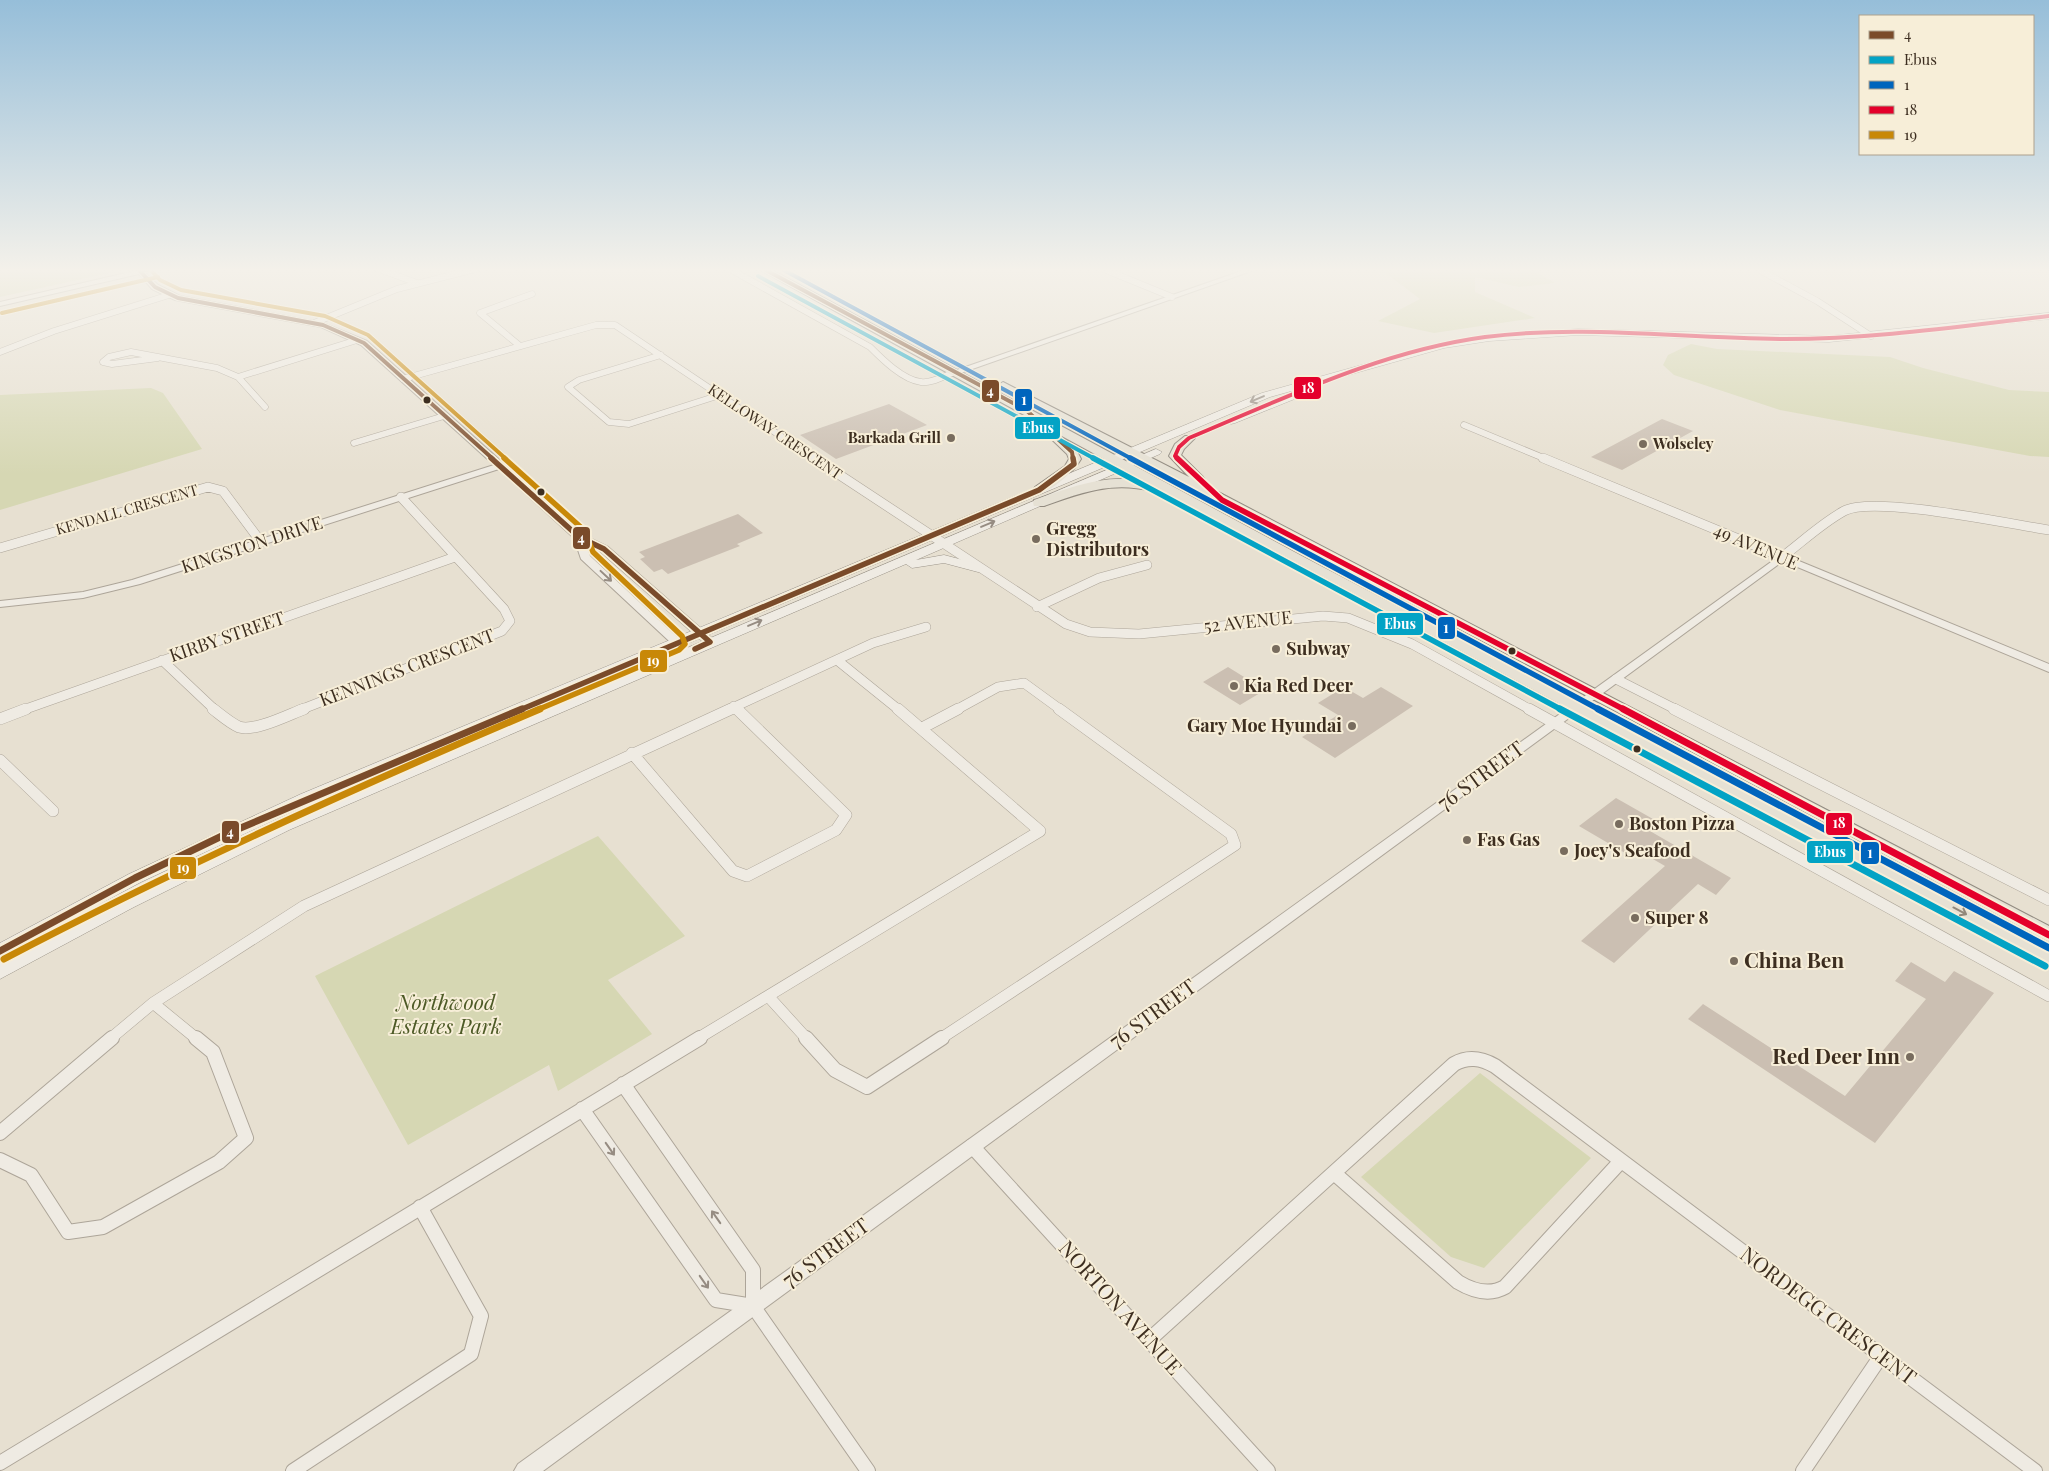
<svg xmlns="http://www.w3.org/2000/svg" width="2049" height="1471" viewBox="0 0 2049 1471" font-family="'Playfair Display',serif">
	<rect width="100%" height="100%" fill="#e7e0d1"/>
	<path fill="#d6d7b3" d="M 0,268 L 132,268 L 0,297 Z
		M 1379,268 L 1530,268 L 1555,283 L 1519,287 L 1475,277 L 1475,292 L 1535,318 L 1434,333 L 1378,321 L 1420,299 Z
		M 1691,344 L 1717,349 L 1890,357 L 1923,368 L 2009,390 L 2049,392 L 2049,457 L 2030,456 L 1780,410 L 1674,375 L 1663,365 L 1668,355 Z
		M 151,388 L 163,393 L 202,449 L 0,510 L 0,395 Z
		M 598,836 L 685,936 L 608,980 L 652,1034 L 558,1091 L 549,1065 L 408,1145 L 315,976 Z
		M 1480,1073 L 1591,1158 L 1484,1268 L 1451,1257 L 1361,1177 Z"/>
	<path fill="#cbbfb2" d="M 889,404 L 927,425 L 836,459 L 800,435 Z
		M 1662,419 L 1693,431 L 1622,470 L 1591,457 Z
		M 738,514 L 763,533 L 737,544 L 740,546 L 668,574 L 662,569 L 654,572 L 640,559 L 645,557 L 639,552 Z
		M 1228,667 L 1265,690 L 1240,705 L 1203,682 Z
		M 1344,687 L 1363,698 L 1381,687 L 1413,706 L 1335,758 L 1302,737 L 1338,715 L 1318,703 Z
		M 1616,798 L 1660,823 L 1650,831 L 1731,878 L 1716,895 L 1698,884 L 1614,963 L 1581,941 L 1665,866 L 1632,847 L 1625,853 L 1579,826 Z
		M 1911,962 L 1945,982 L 1954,971 L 1994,993 L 1875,1143 L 1688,1019 L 1703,1004 L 1845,1096 L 1926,999 L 1895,981 Z"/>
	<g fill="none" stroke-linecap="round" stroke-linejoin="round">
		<g stroke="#ada599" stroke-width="7">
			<path id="minor-far3" d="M 376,268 L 417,283
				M 728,268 L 870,347 C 882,359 903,380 921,382 C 931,384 946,375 955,372
				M 1101,268 L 1172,297
				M 1756,268 L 1817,301 L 1871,336
				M 316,269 L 323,268
				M 785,269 L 790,268
				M 314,323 L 397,289 L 479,268
				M 520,346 L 480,313 L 532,294
				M 0,352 L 54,331 L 169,295
				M 661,355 L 579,380 L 568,387 L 609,422 L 629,424 L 720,395
				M 158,358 L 112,364 L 103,362 L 109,357 L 131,352 L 217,368 L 238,377 L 265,407
				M 238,377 L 357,340
				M 403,379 L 596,325 L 615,325 L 815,459
				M 1464,425 L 1546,459
				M 354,443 L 444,416"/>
		</g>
		<g stroke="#ada599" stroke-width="10">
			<path id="minor-far2" d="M 814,458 L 1066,624 L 1090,632 L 1139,634 L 1323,616 L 1348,618 L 1412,644 L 1531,710
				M 1543,458 L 1782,557 C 1802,542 1822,523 1844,511 C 1874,495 2009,524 2049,530
				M 0,548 L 208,487 L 223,491 L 261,542
				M 1037,607 L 1099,578 L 1147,565
				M 162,660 L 215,710
				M 837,660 L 899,710
				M 1616,679 L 1677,710
				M 734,706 L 738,710
				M 23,710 L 455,557
				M 300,710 L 502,631 L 510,621 L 504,609 L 401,497
				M 728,710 L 873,643 L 926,627
				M 956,710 L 998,687 L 1024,683 L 1061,710"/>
		</g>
		<g stroke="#ada599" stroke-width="12">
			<path id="minor-far1" d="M 213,709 C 221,715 230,723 239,727 C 255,732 288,715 304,709
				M 1529,709 L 2049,996
				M 1674,709 L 2049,900
				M 0,719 L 26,709
				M 922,728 L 958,709
				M 632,753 L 733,871 L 747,876 L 836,830 L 846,815 L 737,709
				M 0,760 L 53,811
				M 768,996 L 807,1039
				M 153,1003 L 197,1039
				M 110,1039 L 153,1003 L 304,906 L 731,709
				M 697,1039 L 1040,831 L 898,709
				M 940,1039 L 1235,845 L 1231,834 L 1059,709"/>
		</g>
		<g stroke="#ada599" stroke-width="16">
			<path id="minor" d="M 806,1038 L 835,1070 L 867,1087 L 942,1038
				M 623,1084 L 753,1270 L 753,1306
				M 582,1109 L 716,1300 L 753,1306
				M 0,1133 L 112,1038
				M 972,1146 L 1268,1471
				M 0,1160 L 31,1175 L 68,1232 L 103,1227 L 219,1162 L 246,1138 L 213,1052 L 196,1038
				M 1334,1173 L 1458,1282 C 1473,1291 1489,1296 1505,1287 L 1621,1161
				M 753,1306 L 868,1471
				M 1149,1340 L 1454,1064 C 1468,1056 1481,1058 1495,1066 L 2035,1471
				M 0,1463 L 700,1038
				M 293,1471 L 471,1354 L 481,1316 L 420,1207
				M 1803,1471 L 1881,1356"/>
		</g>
		<g stroke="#ada599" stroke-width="2">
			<path id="tertiary" d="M 148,268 L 159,268 L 145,273 L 158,285 L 180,296 L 323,323 L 367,341 L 583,535 L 608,547 L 716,642 L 710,645 L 706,644 L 600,551 L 586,544 L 590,556 L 693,652 L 691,654 L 683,654 L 581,559 L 574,538 L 499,469 L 140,584 L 83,598 L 0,607 L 0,601 L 83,592 L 132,580 L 494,465 L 361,345 L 321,327 L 175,300 L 152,289 L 139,274 L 0,306 L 0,302 Z
				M 1250,268 L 1260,268 L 958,374 L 951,372 Z
				M 1782,554 L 2049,664 L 2049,672 L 1783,561 L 543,1471 L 514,1471 L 518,1464 Z"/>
		</g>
		<g stroke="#9c958a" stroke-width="1">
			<path id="secondary" d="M 2049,313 L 2049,319 L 1829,342 L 1578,335 L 1489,341 L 1444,348 L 1270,397 L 313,802 L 141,882 L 0,958 L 0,943 L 129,874 L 301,794 L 1262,393 L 1440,343 L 1489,335 L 1578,329 L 1829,336 Z
				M 1293,393 L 1297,394 L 1297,398 L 1235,423 L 1231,424 L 1226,421 Z
				M 1156,449 L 1162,452 L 1160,454 L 916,560 L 944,555 L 982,565 L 984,568 L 982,571 L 978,572 L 944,563 L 912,568 L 906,564 L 289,830 L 134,907 L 0,979 L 0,963 L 122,897 L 277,822 Z"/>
		</g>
		<g stroke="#928b80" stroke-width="2">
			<path id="primary" d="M 757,268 L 768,268 L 1302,556 L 2049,949 L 2049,966 L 1157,488 L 1151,491 C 1112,481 1080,493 1044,506 L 1034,506 L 1033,503 L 1034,500 C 1070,488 1108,472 1146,482 L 1060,435 L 1076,449 L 1081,459 C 1075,470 1048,496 1035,493 L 1033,490 L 1035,487 L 1065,466 L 1069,459 L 1067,454 L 1044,432 L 1042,430 L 1046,427 Z
				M 1003,382 L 1189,477 L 1169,456 L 1175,444 L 1185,436 L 1193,436 L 1195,438 L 1184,449 L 1181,455 L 1203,477 L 1205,480 L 1201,483 L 2049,926 L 2049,942 L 1589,697 L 999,387 L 998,385 Z"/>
		</g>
		<use href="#minor-far3" stroke="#efebe3" stroke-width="6"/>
		<use href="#minor-far2" stroke="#efebe3" stroke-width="9"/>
		<use href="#minor-far1" stroke="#efebe3" stroke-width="11"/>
		<use href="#minor" stroke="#efebe3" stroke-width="14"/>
		<use href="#tertiary" fill="#efebe3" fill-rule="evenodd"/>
		<use href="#secondary" fill="#efebe3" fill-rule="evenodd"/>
		<use href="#primary" fill="#e6e1d4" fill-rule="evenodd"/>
		<g stroke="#f7eed8" stroke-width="6">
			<path id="bus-1-far2" d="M 156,268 L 140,271 L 155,287 L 178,298 L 323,325 L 364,343 L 493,459
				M 762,268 L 1026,410 L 1072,452 L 1073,459"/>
		</g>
		<g stroke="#f7eed8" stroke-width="9">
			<path id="bus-1-far1" d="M 491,458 L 579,537 L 604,549 L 710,642 L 695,649
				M 520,710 L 1039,490 L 1074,464 L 1073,458"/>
		</g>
		<g stroke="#f7eed8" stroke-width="11">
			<path id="bus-1" d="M 0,951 L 135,878 L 224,835 L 522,709"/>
		</g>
		<g stroke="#f7eed8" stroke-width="6">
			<path id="bus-2-far2" d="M 758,276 L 1095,459"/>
		</g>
		<g stroke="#f7eed8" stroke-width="9">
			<path id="bus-2-far1" d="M 1093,458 L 1562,710"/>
		</g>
		<g stroke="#f7eed8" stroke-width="11">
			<path id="bus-2" d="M 1560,709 L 2045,966"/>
		</g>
		<g stroke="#f7eed8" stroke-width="6">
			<path id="bus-3-far2" d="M 780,268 L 1132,459"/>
		</g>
		<g stroke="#f7eed8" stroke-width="9">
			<path id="bus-3-far1" d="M 1130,458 L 1600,710"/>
		</g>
		<g stroke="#f7eed8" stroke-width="11">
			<path id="bus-3" d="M 1598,709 L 2049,948"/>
		</g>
		<g stroke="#f7eed8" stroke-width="6">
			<path id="bus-4-far2" d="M 1178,459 L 1175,456 L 1179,447 L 1189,438 C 1285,398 1381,351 1485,337 C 1584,324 1685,339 1785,339 C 1874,339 1961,326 2049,316"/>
		</g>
		<g stroke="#f7eed8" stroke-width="9">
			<path id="bus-4-far1" d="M 1177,458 L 1222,500 L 1625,710"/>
		</g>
		<g stroke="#f7eed8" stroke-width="11">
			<path id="bus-4" d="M 1623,709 L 2049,935"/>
		</g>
		<g stroke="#f7eed8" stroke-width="6">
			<path id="bus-5-far2" d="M 149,268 L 160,280 L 181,290 L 325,316 L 368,335 L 506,459
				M 2,313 L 158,277"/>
		</g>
		<g stroke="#f7eed8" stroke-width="9">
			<path id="bus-5-far1" d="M 504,458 L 585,531 L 593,552 L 682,636 L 685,644 L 679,650 L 537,710"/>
		</g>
		<g stroke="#f7eed8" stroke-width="11">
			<path id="bus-5" d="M 4,959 C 179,867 358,786 540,709"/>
		</g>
		<use href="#bus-1-far2" stroke="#7a4b2a" stroke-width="4"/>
		<use href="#bus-1-far1" stroke="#7a4b2a" stroke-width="5.5"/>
		<use href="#bus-1" stroke="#7a4b2a" stroke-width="7"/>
		<use href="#bus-2-far2" stroke="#03a3c5" stroke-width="4"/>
		<use href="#bus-2-far1" stroke="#03a3c5" stroke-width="5.5"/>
		<use href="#bus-2" stroke="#03a3c5" stroke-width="7"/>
		<use href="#bus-3-far2" stroke="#0065bd" stroke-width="4"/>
		<use href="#bus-3-far1" stroke="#0065bd" stroke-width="5.5"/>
		<use href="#bus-3" stroke="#0065bd" stroke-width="7"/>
		<use href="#bus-4-far2" stroke="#e4002b" stroke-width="4"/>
		<use href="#bus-4-far1" stroke="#e4002b" stroke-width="5.5"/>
		<use href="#bus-4" stroke="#e4002b" stroke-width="7"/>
		<use href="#bus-5-far2" stroke="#c88808" stroke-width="4"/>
		<use href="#bus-5-far1" stroke="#c88808" stroke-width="5.5"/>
		<use href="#bus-5" stroke="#c88808" stroke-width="7"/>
	</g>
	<defs><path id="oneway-shaft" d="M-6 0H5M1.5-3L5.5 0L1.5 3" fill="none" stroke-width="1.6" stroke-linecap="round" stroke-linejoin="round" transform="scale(1.25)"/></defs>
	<g stroke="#968c82">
		<use href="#oneway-shaft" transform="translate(1257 399) rotate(157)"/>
		<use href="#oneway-shaft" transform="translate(988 524) rotate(-23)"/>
		<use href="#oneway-shaft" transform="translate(606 576) rotate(43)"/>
		<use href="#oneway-shaft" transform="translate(755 623) rotate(-23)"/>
		<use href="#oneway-shaft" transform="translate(610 1149) rotate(55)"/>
		<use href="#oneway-shaft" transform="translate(716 1217) rotate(-125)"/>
		<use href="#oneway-shaft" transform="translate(704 1282) rotate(55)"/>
	</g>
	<use stroke="#92887a" href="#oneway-shaft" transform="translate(1960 911) rotate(28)"/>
	<linearGradient id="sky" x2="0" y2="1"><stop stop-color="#96bed9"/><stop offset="0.57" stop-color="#f4f1ea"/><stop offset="1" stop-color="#f4f1ea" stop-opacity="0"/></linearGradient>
	<rect width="2049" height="474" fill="url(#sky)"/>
	<g fill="#3d2e20" stroke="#f7eed8" stroke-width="2">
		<circle cx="427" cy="400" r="4.5"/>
		<circle cx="541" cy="492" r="4.5"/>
		<circle cx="1512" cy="651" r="4.5"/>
		<circle cx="1637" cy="749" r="4.5"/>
	</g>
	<g fill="#786c5e" stroke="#f7eed8" stroke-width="2">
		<circle cx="951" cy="438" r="5"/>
		<circle cx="1643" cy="444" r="5"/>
		<circle cx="1036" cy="539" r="5"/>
		<circle cx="1276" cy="649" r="5"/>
		<circle cx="1234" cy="686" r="5"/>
		<circle cx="1352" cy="726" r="5"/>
		<circle cx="1619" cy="824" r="5"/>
		<circle cx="1467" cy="840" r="5"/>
		<circle cx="1564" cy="851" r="5"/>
		<circle cx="1635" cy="918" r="5"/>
		<circle cx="1734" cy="961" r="5"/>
		<circle cx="1910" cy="1057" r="5"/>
	</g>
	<g text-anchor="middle" stroke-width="4" stroke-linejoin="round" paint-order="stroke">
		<g font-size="15" fill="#3d2e20" stroke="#f7eed8">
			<text transform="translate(775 432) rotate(34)" y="5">KELLOWAY CRESCENT</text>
			<text transform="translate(127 510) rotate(-16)" y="5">KENDALL CRESCENT</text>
		</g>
		<g font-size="15" font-weight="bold" fill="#3d2e20" stroke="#f7eed8" text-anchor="end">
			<text x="941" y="443">Barkada Grill</text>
			<text x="1653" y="449" text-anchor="start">Wolseley</text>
		</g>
		<g font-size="18" font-weight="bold" fill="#3d2e20" stroke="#f7eed8" text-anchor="start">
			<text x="1046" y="535">Gregg<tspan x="1046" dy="21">Distributors</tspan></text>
			<text x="1286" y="655">Subway</text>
			<text x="1244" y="692">Kia Red Deer</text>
			<text x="1342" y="732" text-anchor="end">Gary Moe Hyundai</text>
			<text x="1629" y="830">Boston Pizza</text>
			<text x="1477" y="846">Fas Gas</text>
			<text x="1574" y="857">Joey's Seafood</text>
			<text x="1645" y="924">Super 8</text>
		</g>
		<g font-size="18" fill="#3d2e20" stroke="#f7eed8">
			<text transform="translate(252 545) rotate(-18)" y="6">KINGSTON DRIVE</text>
			<text transform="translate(1756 547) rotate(23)" y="6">49 AVENUE</text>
			<text transform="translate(1248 622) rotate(-6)" y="6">52 AVENUE</text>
			<text transform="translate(227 637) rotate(-19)" y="6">KIRBY STREET</text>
			<text transform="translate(407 668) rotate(-21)" y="6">KENNINGS CRESCENT</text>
		</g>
		<g font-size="21" fill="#3d2e20" stroke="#f7eed8">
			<text transform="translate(1481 776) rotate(-36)" y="7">76 STREET</text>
			<text transform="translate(1153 1014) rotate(-36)" y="7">76 STREET</text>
			<text transform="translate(826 1253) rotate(-36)" y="7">76 STREET</text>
			<text transform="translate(1120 1308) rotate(48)" y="7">NORTON AVENUE</text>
			<text transform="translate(1828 1316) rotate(37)" y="7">NORDEGG CRESCENT</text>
		</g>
		<g font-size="21" font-weight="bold" fill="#3d2e20" stroke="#f7eed8" text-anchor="start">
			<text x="1744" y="968">China Ben</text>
			<text x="1900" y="1064" text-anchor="end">Red Deer Inn</text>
		</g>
		<g font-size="21" font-style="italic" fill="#4d5a26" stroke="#f7eed8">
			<text x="446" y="1010">Northwood<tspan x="446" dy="24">Estates Park</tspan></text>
		</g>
	</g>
	<g stroke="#f7eed8" stroke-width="2">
		<rect x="1293" y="376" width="29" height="24" rx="5" fill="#e4002b"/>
		<rect x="981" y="379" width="19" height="24" rx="5" fill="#7a4b2a"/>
		<rect x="1014" y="388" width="19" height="24" rx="5" fill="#0065bd"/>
		<rect x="1014" y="416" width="47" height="24" rx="5" fill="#03a3c5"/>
		<rect x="572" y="526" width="19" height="24" rx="5" fill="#7a4b2a"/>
		<rect x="1376" y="612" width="48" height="24" rx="5" fill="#03a3c5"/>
		<rect x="1437" y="616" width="19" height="24" rx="5" fill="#0065bd"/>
		<rect x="639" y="649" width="29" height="24" rx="5" fill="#c88808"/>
		<rect x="1825" y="812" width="28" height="24" rx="5" fill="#e4002b"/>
		<rect x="221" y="820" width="19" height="24" rx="5" fill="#7a4b2a"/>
		<rect x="1806" y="840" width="48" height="24" rx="5" fill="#03a3c5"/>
		<rect x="1860" y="841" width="20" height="24" rx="5" fill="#0065bd"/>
		<rect x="169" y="856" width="28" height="24" rx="5" fill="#c88808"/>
	</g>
	<g font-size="14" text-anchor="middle" font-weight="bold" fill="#fff">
		<text x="1308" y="393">18</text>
		<text x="990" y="396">4</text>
		<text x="1024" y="405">1</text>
		<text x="1038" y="433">Ebus</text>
		<text x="581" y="543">4</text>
		<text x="1400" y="629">Ebus</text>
		<text x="1446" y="633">1</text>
		<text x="653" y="666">19</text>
		<text x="1839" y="828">18</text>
		<text x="230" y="837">4</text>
		<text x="1830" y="857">Ebus</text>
		<text x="1870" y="858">1</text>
		<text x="183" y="873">19</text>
	</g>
	<rect x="1859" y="15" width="175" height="140" fill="#f7eed8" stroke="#ada18e"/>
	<rect x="1869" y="31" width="25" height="8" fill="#7a4b2a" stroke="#ada18e"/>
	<text x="1904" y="40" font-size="15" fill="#3d2e20">4</text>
	<rect x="1869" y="56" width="25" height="8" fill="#03a3c5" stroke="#ada18e"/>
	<text x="1904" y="65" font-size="15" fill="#3d2e20">Ebus</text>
	<rect x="1869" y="81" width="25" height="8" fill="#0065bd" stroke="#ada18e"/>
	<text x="1904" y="90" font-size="15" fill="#3d2e20">1</text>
	<rect x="1869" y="106" width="25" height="8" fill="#e4002b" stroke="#ada18e"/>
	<text x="1904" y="115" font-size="15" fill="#3d2e20">18</text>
	<rect x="1869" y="131" width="25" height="8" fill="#c88808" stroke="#ada18e"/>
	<text x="1904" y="140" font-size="15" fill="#3d2e20">19</text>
</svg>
